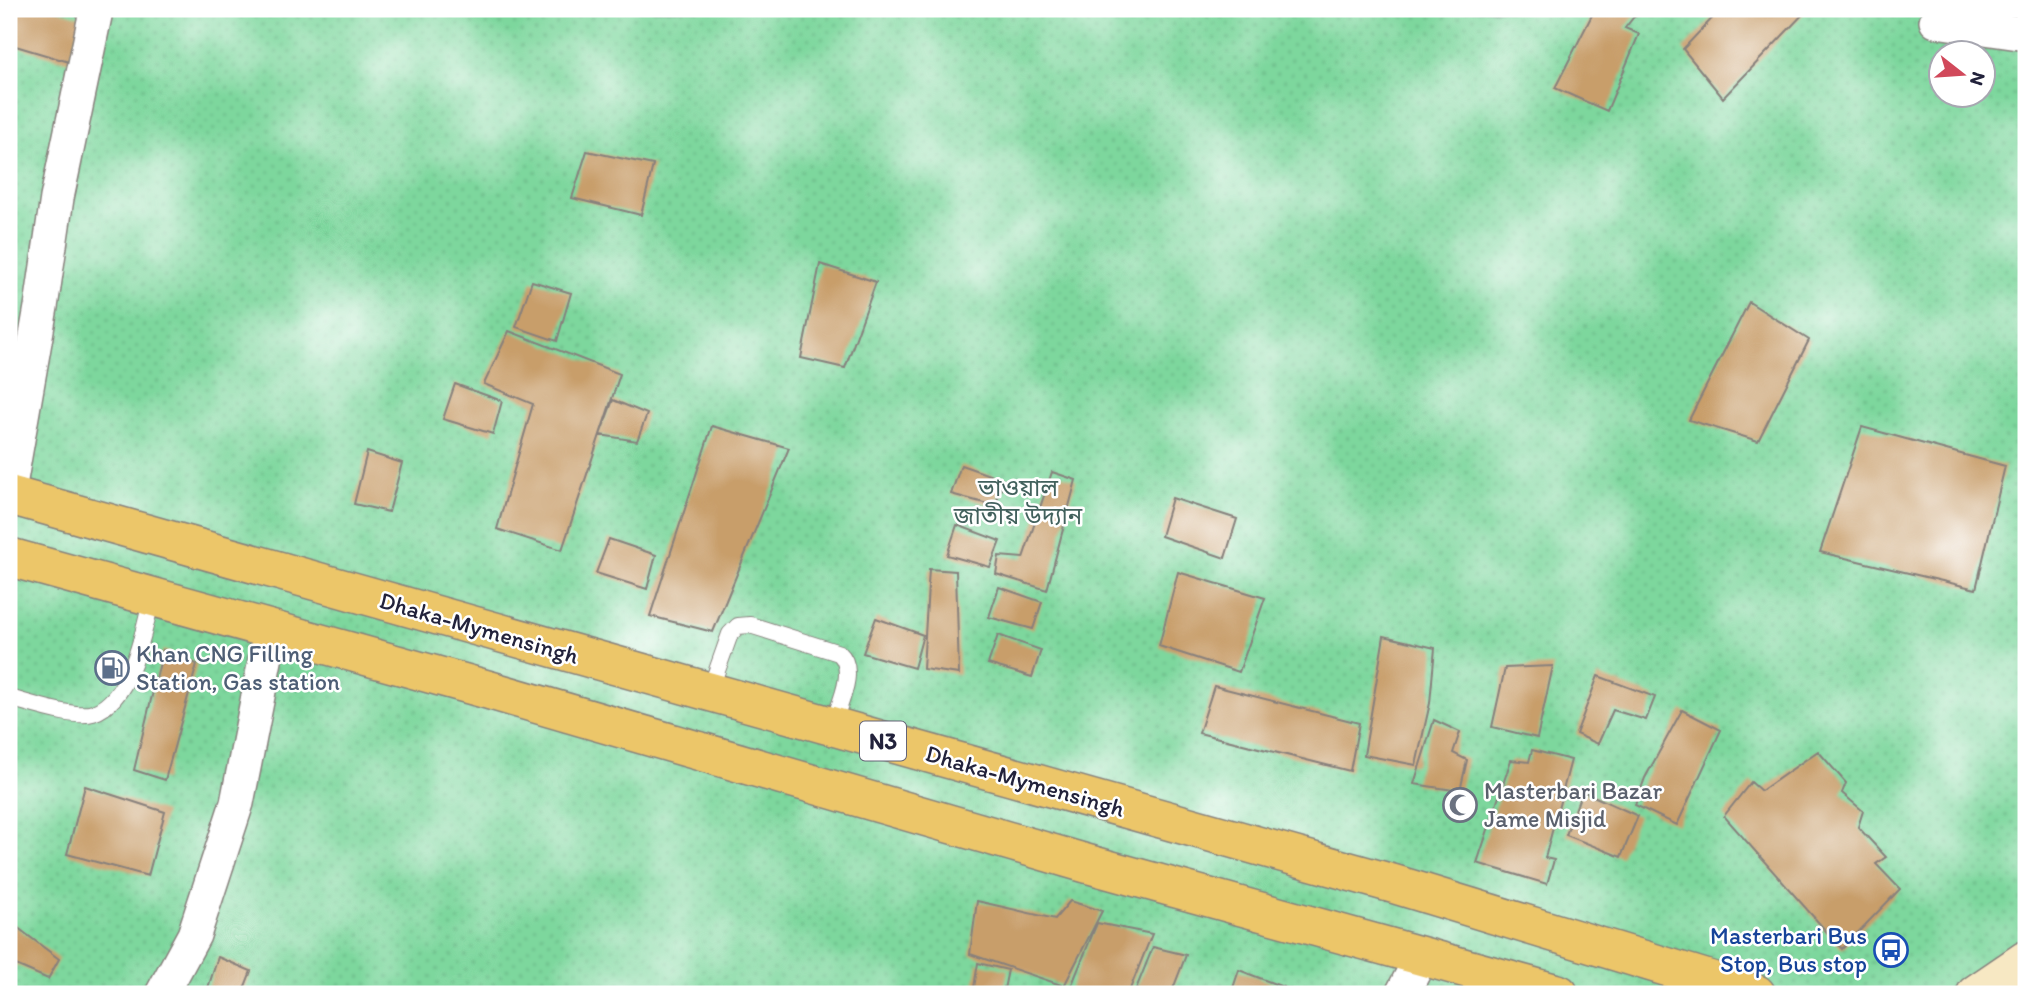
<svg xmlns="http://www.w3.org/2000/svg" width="2035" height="1003" viewBox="0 0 2035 1003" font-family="Itim,'Noto Sans Bengali',sans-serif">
	<defs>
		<pattern id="park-dots" width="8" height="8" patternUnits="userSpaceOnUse" patternTransform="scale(1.75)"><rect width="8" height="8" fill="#7dd79d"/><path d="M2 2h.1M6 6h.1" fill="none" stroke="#6cb888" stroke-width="1.8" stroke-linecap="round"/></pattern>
	</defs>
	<rect width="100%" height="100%" fill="#fff"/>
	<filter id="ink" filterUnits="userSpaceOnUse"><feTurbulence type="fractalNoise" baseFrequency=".0143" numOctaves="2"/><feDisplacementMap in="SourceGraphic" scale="14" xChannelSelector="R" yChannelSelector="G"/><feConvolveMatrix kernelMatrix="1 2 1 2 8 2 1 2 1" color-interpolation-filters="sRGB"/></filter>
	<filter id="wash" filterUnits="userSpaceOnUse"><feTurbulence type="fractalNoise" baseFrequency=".00686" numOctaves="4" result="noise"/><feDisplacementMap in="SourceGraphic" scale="28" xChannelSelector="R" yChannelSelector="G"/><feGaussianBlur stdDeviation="1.57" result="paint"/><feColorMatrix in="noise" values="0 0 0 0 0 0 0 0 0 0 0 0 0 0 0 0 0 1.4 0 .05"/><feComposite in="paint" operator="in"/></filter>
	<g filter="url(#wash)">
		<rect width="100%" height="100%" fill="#ecdfbe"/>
		<path fill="url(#park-dots)" stroke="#507c6c" stroke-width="2" fill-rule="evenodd" d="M 9,9 L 2026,9 L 2026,994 L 9,994 ZM 1940,52 L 1982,52 L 1982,94 L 1940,94 Z"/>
		<g id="blocks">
			<path fill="#c89e6b" d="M 12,9 L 54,9 L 82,17 L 69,62 L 9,44 Z
				M 1595,9 L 1640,9 L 1625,28 L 1639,34 L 1607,111 L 1555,88 Z
				M 1721,9 L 1808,9 L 1723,98 L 1683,49 Z
				M 587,151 L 653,165 L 641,215 L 572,198 Z
				M 820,264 L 876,282 L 845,368 L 801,358 Z
				M 532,281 L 571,293 L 557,341 L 516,327 Z
				M 1749,302 L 1809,340 L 1758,441 L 1689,420 Z
				M 509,331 L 620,374 L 562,550 L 497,529 L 533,404 L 484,384 Z
				M 455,384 L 502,401 L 493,434 L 443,419 Z
				M 613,400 L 647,414 L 637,441 L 600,435 Z
				M 712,426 L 789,448 L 713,632 L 650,616 Z
				M 1862,427 L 2005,466 L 1976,589 L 1820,552 Z
				M 367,452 L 402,463 L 389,512 L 354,504 Z
				M 961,465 L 1004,480 L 995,506 L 951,494 Z
				M 1052,472 L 1076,480 L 1047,590 L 996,574 L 999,556 L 1023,558 Z
				M 1172,498 L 1237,519 L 1225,558 L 1161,536 Z
				M 957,525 L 1000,541 L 990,567 L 947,555 Z
				M 609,539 L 656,555 L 647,589 L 596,573 Z
				M 929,569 L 956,571 L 959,674 L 923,669 Z
				M 1178,572 L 1265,598 L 1239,672 L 1159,646 Z
				M 999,587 L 1042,602 L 1033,629 L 989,617 Z
				M 876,618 L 923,635 L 914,668 L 863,653 Z
				M 998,635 L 1041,650 L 1032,677 L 988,664 Z
				M 1384,636 L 1435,648 L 1430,703 L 1416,765 L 1364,755 Z
				M 163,650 L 197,664 L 165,780 L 134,770 Z
				M 1553,666 L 1537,738 L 1492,727 L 1505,668 Z
				M 1598,676 L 1655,697 L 1646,720 L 1613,710 L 1598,744 L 1576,734 Z
				M 1214,686 L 1359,723 L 1350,771 L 1199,733 Z
				M 1682,710 L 1721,730 L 1677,825 L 1635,805 L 1645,778 Z
				M 1434,720 L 1460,732 L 1453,753 L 1467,760 L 1460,791 L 1414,784 Z
				M 1532,750 L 1571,760 L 1545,858 L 1554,860 L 1547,884 L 1477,863 L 1511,760 L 1529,762 Z
				M 1818,751 L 1846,783 L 1842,793 L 1863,811 L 1858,827 L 1886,857 L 1876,864 L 1900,889 L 1842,949 L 1724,816 L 1751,782 L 1761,791 Z
				M 85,786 L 165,812 L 148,876 L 67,854 Z
				M 1582,791 L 1638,816 L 1621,857 L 1566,835 Z
				M 977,901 L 1055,919 L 1070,901 L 1102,911 L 1064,986 L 970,954 Z
				M 9,921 L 59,959 L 48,979 L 9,962 Z
				M 1097,923 L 1152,934 L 1128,994 L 1068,994 Z
				M 1153,947 L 1186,955 L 1171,994 L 1134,994 Z
				M 218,957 L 251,971 L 242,994 L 206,994 Z
				M 978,963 L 1008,970 L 1003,994 L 973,994 Z
				M 1239,970 L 1301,994 L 1231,994 Z"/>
		</g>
	</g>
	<g filter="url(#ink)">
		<use href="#blocks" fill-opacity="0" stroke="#87807c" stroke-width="2"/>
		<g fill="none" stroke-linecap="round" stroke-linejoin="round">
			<g stroke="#87807c" stroke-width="18">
				<path id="service" d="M 709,693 L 730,634 L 738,626 L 750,625 L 839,653 C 858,670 838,706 832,727
					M 9,698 C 29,703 75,719 93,713 C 131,700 144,631 152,597"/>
			</g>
			<g stroke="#87807c" stroke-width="36">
				<path id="minor" d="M 1936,21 L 2026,34
					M 9,491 L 41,307 L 57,198 L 95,16
					M 162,994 L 194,935 L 237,803 L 271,630
					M 1402,994 L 1422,956"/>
			</g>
			<g stroke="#87807c" stroke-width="41">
				<path id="secondary" d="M 1976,994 L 2026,960"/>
			</g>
			<g stroke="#87807c" stroke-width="41">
				<path id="trunk" d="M 9,495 L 1394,884 L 1756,994
					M 9,557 L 489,690 L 1088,864 L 1559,994"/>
			</g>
			<use href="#service" stroke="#fff" stroke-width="16"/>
			<use href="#minor" stroke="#fff" stroke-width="33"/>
			<use href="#secondary" stroke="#f7e8c3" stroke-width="38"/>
			<use href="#trunk" stroke="#ecc669" stroke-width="38"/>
		</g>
	</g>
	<defs>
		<g id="fuel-ring" transform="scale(1.75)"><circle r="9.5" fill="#fff" stroke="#5c6f8a" stroke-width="1.5"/><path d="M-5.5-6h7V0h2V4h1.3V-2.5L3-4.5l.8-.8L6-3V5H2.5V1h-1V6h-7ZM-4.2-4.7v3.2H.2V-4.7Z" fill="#5c6f8a"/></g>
		<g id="mosque-ring" transform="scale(1.75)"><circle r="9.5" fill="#fff" stroke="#6b7280" stroke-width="1.5"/><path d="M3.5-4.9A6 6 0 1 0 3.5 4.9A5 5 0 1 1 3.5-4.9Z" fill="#6b7280"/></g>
		<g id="bus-ring" transform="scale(1.75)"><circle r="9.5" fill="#fff" stroke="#1a4fb4" stroke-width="1.5"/><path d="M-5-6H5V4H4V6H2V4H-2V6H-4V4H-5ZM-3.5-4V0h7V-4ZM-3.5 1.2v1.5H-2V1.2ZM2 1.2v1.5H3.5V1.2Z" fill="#1a4fb4"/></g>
	</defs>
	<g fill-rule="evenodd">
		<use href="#fuel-ring" x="112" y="668"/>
		<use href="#mosque-ring" x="1460" y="805"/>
		<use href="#bus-ring" x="1891" y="950"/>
	</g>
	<g text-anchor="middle" stroke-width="5" stroke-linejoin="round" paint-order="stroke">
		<rect fill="#fff" stroke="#646476" stroke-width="2" x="860" y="721.5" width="46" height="39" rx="5"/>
		<g font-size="23" font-weight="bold" fill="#22223b">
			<text x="883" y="749">N3</text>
		</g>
		<g font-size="24" fill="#42615d" stroke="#fff">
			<text x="1018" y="496">ভাওয়াল<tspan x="1018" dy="28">জাতীয় উদ্যান</tspan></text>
		</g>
		<g font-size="24" fill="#22223b" stroke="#fff">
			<text transform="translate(479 628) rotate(16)" y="8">Dhaka-Mymensingh</text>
			<text transform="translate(1025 781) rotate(16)" y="8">Dhaka-Mymensingh</text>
		</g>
		<g font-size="24" fill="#4e5e75" stroke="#fff" text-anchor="start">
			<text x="136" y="662">Khan CNG Filling<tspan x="136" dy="28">Station, Gas station</tspan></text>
		</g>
		<g font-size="24" fill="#5b616d" stroke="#fff" text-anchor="start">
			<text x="1484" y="799">Masterbari Bazar<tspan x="1484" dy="28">Jame Misjid</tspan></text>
		</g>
		<g font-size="24" fill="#164399" stroke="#fff" text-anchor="end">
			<text x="1867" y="944">Masterbari Bus<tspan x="1867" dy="28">Stop, Bus stop</tspan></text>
		</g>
	</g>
	<rect width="2035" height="1003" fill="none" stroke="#fff" stroke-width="35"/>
	<g transform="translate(1962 74) rotate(107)"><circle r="33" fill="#ffffff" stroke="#a7a7b1" stroke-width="2"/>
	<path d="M0-5L12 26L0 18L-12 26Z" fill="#d1495b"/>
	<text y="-10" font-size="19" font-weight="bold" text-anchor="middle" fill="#22223b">N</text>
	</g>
</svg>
